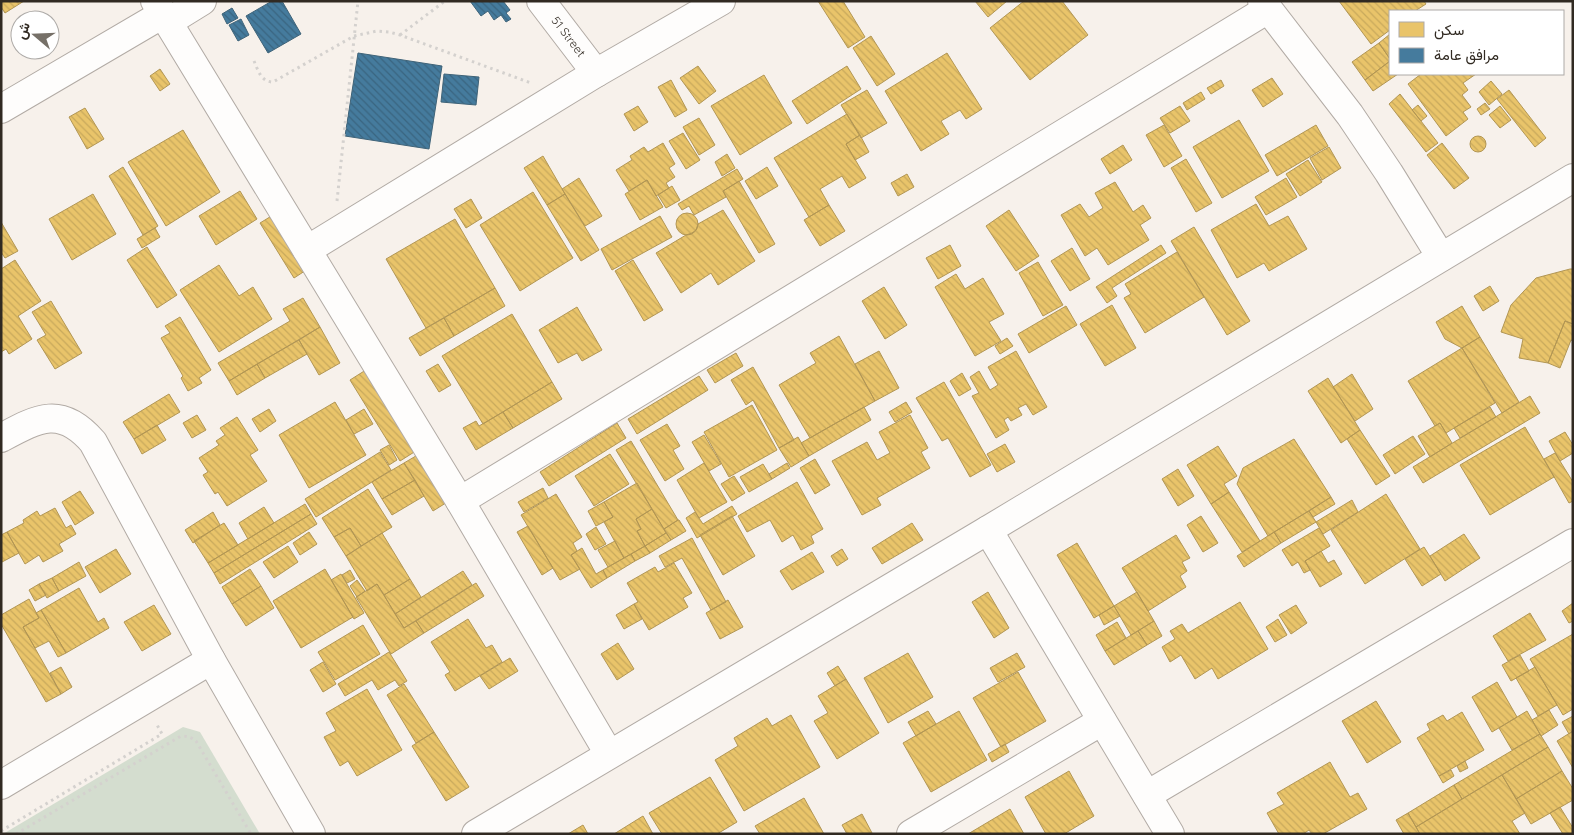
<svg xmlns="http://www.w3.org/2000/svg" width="1574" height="835" viewBox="0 0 1574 835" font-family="Quicksand,Vazirmatn,sans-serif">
	<defs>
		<pattern id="homes-back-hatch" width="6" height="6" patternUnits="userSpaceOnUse" patternTransform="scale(1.25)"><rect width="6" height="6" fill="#e9c46a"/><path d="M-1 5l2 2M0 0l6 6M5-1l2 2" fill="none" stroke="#c8a95c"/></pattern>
		<pattern id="public-back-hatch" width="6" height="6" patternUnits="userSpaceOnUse" patternTransform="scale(1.25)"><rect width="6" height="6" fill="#457b9d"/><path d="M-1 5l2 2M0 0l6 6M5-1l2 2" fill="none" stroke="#3a6580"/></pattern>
	</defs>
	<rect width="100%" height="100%" fill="#f7f1eb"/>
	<path fill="#d4ddcf" d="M 183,727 L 200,732 L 260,834 L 3,834 Z"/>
	<path fill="url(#homes-back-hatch)" stroke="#b29654" d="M 1,1 L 24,1 L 5,13 L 1,7 Z
		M 818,1 L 843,1 L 865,37 L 848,48 Z
		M 975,1 L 1007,1 L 988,17 Z
		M 1024,1 L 1062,1 L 1088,35 L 1030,80 L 990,28 Z
		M 1339,1 L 1424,1 L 1426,4 L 1415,11 L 1390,11 L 1390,30 L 1371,44 Z
		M 1390,34 L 1390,59 L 1379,43 Z
		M 871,36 L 895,74 L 877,86 L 853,48 Z
		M 1379,43 L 1390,59 L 1390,61 L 1365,80 L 1352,62 Z
		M 947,53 L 982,109 L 966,119 L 960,110 L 941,121 L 949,134 L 921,151 L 885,91 Z
		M 1390,61 L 1390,74 L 1398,74 L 1373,91 L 1365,80 Z
		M 698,66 L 716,91 L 699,104 L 680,78 Z
		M 847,66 L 861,89 L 807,124 L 792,101 Z
		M 160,69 L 170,84 L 160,91 L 150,76 Z
		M 1421,74 L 1476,74 L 1463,83 L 1468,90 L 1462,95 L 1471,107 L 1463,112 L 1468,119 L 1446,136 L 1408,84 Z
		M 764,75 L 792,123 L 740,155 L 711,106 Z
		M 1272,78 L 1283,94 L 1263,107 L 1252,90 Z
		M 671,80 L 687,110 L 675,117 L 658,87 Z
		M 1221,80 L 1224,86 L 1211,94 L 1207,88 Z
		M 1491,81 L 1502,94 L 1489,105 L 1479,92 Z
		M 867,90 L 887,123 L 861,138 L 841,105 Z
		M 1509,90 L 1546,138 L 1535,147 L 1497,99 Z
		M 1201,92 L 1205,99 L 1187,110 L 1183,103 Z
		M 1400,94 L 1438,143 L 1426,152 L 1389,104 Z
		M 1485,103 L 1490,109 L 1481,115 L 1477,109 Z
		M 1418,105 L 1427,116 L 1421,121 L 1412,110 Z
		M 638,106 L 648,122 L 634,131 L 624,114 Z
		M 1180,106 L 1190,121 L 1170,133 L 1160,118 Z
		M 1500,106 L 1511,120 L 1500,128 L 1489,115 Z
		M 85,108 L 104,139 L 87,149 L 69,117 Z
		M 847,114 L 860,135 L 846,144 L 866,178 L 849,188 L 842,176 L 820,189 L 829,205 L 809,217 L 774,158 Z
		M 699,118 L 715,145 L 699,155 L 683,127 Z
		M 1239,120 L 1269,171 L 1222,198 L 1193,147 Z
		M 1164,125 L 1182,156 L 1164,167 L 1146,135 Z
		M 1316,125 L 1328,146 L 1277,176 L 1265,155 Z
		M 183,130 L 220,192 L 166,226 L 128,162 Z
		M 683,133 L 700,160 L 686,169 L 669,141 Z
		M 860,135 L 869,152 L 855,160 L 846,144 Z
		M1470 144a8 8 0 1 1 16 0a8 8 0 1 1-16 0Z
		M 663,143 L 675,164 L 669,168 L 675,177 L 666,183 L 669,188 L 656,196 L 647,180 L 629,191 L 616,170 L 632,160 L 630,156 L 644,147 L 648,152 Z
		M 1442,143 L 1469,178 L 1454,189 L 1427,155 Z
		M 1123,145 L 1132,160 L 1110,174 L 1101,159 Z
		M 1329,147 L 1341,168 L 1322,180 L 1310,158 Z
		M 727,154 L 735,168 L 722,176 L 715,162 Z
		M 543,156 L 565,194 L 547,205 L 524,168 Z
		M 1186,159 L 1212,203 L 1196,212 L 1171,168 Z
		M 1308,160 L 1322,182 L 1300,196 L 1286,174 Z
		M 123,167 L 158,226 L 143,235 L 109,176 Z
		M 767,167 L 778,186 L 756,199 L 745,181 Z
		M 737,169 L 743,179 L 723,191 L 726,197 L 694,215 L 689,206 L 682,210 L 678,204 Z
		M 907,174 L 914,187 L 898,196 L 891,183 Z
		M 579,178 L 602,216 L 585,226 L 562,189 Z
		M 1286,178 L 1297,197 L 1266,215 L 1255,197 Z
		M 647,180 L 663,207 L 640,220 L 625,194 Z
		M 739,181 L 775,244 L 759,253 L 723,191 Z
		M 1115,182 L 1133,212 L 1143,205 L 1151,218 L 1140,225 L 1149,240 L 1108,265 L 1097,248 L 1085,256 L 1061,215 L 1080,204 L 1089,217 L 1103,208 L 1095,193 Z
		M 672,186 L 680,200 L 666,208 L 658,195 Z
		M 240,191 L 257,219 L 216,245 L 199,216 Z
		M 533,192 L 573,258 L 520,291 L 480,225 Z
		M 93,194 L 116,234 L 72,260 L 49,219 Z
		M 565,194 L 599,250 L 581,261 L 547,205 Z
		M 471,199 L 482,218 L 466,228 L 454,209 Z
		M 1256,204 L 1269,226 L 1288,216 L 1307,249 L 1269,271 L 1264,263 L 1237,278 L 1211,230 Z
		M 829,205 L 845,231 L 820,246 L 804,220 Z
		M 723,210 L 755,261 L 718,285 L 711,273 L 681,293 L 656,253 L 686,235 L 692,233 L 696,230 L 698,224 Z
		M 1009,210 L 1039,256 L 1016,271 L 986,226 Z
		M 278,212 L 311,267 L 294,278 L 260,223 Z
		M676 224a11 11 0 1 1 22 0a11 11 0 1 1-22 0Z
		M 660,216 L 672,237 L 612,270 L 601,249 Z
		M 455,219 L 495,288 L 426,328 L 386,259 Z
		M 1,222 L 18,251 L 5,258 L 1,252 Z
		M 1194,227 L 1250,321 L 1227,335 L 1171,241 Z
		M 155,228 L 160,237 L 142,248 L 137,239 Z
		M 950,245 L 961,266 L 938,279 L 926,258 Z
		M 1161,245 L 1166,253 L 1112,288 L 1117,296 L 1107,303 L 1096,287 Z
		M 147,247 L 177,295 L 157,308 L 127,260 Z
		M 1072,248 L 1090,279 L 1070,291 L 1051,261 Z
		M 1177,252 L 1204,297 L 1145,333 L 1124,298 L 1131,294 L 1125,284 Z
		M 15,260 L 41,301 L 18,316 L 32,339 L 9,354 L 6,349 L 1,352 L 1,269 Z
		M 633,260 L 663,310 L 644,321 L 615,271 Z
		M 1038,262 L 1063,305 L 1043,316 L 1019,273 Z
		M 219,265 L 239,296 L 253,287 L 272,319 L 219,352 L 180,290 Z
		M 1570,269 L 1573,269 L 1573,324 L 1565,321 L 1548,363 L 1519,358 L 1523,339 L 1501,332 L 1511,305 L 1536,278 Z
		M 956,274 L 965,289 L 983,278 L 1004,314 L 989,322 L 1001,341 L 975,356 L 935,287 Z
		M 1490,286 L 1499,301 L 1483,311 L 1474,296 Z
		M 884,287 L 907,325 L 885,339 L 862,301 Z
		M 495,288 L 505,306 L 454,336 L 444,318 Z
		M 303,298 L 320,327 L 229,381 L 218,363 L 290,321 L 283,309 Z
		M 51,301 L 82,353 L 55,369 L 37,340 L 46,335 L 32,312 Z
		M 1112,305 L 1136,348 L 1105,366 L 1080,324 Z
		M 1066,306 L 1077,325 L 1029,353 L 1018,334 Z
		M 1462,306 L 1480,337 L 1462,348 L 1445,339 L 1436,322 Z
		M 577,307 L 602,350 L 582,361 L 577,353 L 558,363 L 539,330 Z
		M 512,314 L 552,382 L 483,424 L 442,356 Z
		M 180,317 L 211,370 L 199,378 L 202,383 L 188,391 L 181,378 L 183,376 L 161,338 L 170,333 L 165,326 Z
		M 444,318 L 454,336 L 420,356 L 409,338 Z
		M 1565,321 L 1573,324 L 1573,341 L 1571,340 L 1560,368 L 1548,363 Z
		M 320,327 L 340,363 L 319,375 L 299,340 Z
		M 839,336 L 875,401 L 810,438 L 779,385 L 816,363 L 810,353 Z
		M 1480,337 L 1519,402 L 1502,413 L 1462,348 Z
		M 1007,338 L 1013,346 L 1000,354 L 995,346 Z
		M 299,340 L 307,354 L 265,378 L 257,364 Z
		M 1462,348 L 1495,403 L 1446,433 L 1440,423 L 1435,426 L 1408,381 Z
		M 879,351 L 899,388 L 875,401 L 855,364 Z
		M 1016,351 L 1047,407 L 1033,415 L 1026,404 L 1018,408 L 1022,415 L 1011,421 L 1008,417 L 1004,420 L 1009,430 L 996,438 L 972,396 L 979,393 L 970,377 L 979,371 L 990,390 L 998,385 L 988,367 Z
		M 736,353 L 743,366 L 715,383 L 707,370 Z
		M 257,364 L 265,378 L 237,395 L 229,381 Z
		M 438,364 L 451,385 L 439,392 L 426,371 Z
		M 753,367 L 794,440 L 779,448 L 753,400 L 746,405 L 731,380 Z
		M 369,368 L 419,449 L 400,461 L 350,380 Z
		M 962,373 L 971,389 L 959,396 L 950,381 Z
		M 1352,374 L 1373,409 L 1355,421 L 1333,387 Z
		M 699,376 L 708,390 L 637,434 L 628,419 Z
		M 1328,378 L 1360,430 L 1341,443 L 1308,391 Z
		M 552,382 L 562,399 L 513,428 L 503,412 Z
		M 944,382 L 991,465 L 970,477 L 948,438 L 942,441 L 916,398 Z
		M 169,394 L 180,412 L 134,439 L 123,422 Z
		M 1530,396 L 1540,413 L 1423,483 L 1413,467 Z
		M 335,402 L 366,455 L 309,488 L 279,435 Z
		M 906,402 L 912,412 L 895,422 L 889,412 Z
		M 752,405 L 777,450 L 729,477 L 704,432 Z
		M 864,407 L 871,420 L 809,456 L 801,443 Z
		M 1490,407 L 1496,417 L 1460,438 L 1454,428 Z
		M 269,409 L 276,421 L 260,432 L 252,419 Z
		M 364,409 L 373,424 L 354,434 L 346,420 Z
		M 503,412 L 513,428 L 476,450 L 463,428 L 476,421 L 479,426 Z
		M 197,415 L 206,430 L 192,438 L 183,423 Z
		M 910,415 L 928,448 L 921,452 L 930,468 L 877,498 L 881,505 L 862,515 L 832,461 L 867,442 L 877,460 L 890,453 L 879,432 Z
		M 237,417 L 258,450 L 250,455 L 267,481 L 227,506 L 218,492 L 215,494 L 203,475 L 208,472 L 199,458 L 219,445 L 216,441 L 225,435 L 220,428 Z
		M 617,423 L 626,438 L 549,486 L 540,472 Z
		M 1440,423 L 1452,443 L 1430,457 L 1418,436 Z
		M 667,424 L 680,446 L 673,450 L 684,469 L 665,481 L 640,440 Z
		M 157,425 L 166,440 L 142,454 L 134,439 Z
		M 1525,427 L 1554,477 L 1490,515 L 1460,465 Z
		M 1360,430 L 1390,476 L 1376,485 L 1347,439 Z
		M 1565,432 L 1573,445 L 1573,453 L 1560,461 L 1549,441 Z
		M 704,435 L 721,464 L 709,471 L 692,442 Z
		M 1413,436 L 1425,454 L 1395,474 L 1383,455 Z
		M 798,437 L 809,456 L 791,467 L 779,448 Z
		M 1294,439 L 1331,497 L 1268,536 L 1237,484 L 1243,468 Z
		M 631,441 L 678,520 L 664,529 L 616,450 Z
		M 1005,444 L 1015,462 L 997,472 L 987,454 Z
		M 389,445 L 397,460 L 389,465 L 380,450 Z
		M 1218,446 L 1237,476 L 1224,484 L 1229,492 L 1211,504 L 1187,465 Z
		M 380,452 L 391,470 L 316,517 L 305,499 Z
		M 421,453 L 449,501 L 433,511 L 404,463 Z
		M 1555,453 L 1573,482 L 1573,501 L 1569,503 L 1544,459 Z
		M 610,454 L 629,484 L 594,506 L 575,476 Z
		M 815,459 L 830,485 L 815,494 L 800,468 Z
		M 404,463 L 415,480 L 382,499 L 372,482 Z
		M 704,463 L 727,502 L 699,518 L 677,480 Z
		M 787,463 L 790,468 L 772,479 L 769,474 Z
		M 763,464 L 772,479 L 749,492 L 740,477 Z
		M 1178,469 L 1194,496 L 1178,506 L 1162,479 Z
		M 734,476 L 745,493 L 732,501 L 721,484 Z
		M 415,480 L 424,496 L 392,515 L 382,499 Z
		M 797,482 L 823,529 L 811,536 L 814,543 L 801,550 L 793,535 L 782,542 L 770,520 L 747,532 L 738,516 Z
		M 637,483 L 652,509 L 636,519 L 641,529 L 637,531 L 645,546 L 624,558 L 604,522 L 613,517 L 604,502 Z
		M 543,488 L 548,498 L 524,512 L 518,502 Z
		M 368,489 L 392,527 L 361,546 L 350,528 L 334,537 L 322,518 Z
		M 80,491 L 94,513 L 75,525 L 62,502 Z
		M 1229,492 L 1260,541 L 1242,552 L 1211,504 Z
		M 556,494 L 582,537 L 573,543 L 577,551 L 571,555 L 580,569 L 560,580 L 521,515 Z
		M 1386,494 L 1420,549 L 1365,584 L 1331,530 Z
		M 1331,497 L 1335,504 L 1313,517 L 1309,511 Z
		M 1352,500 L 1358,512 L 1323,534 L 1316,522 Z
		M 604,502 L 613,517 L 596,526 L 588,511 Z
		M 305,504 L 311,514 L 214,573 L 208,563 Z
		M 732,506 L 737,514 L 697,538 L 686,518 L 695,512 L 703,524 Z
		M 264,507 L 274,523 L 248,539 L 239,523 Z
		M 55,508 L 66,528 L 71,525 L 76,534 L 59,544 L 63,551 L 43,562 L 39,555 L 25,564 L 7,532 L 24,523 L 23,520 L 37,511 L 40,516 Z
		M 652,509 L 666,533 L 645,546 L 637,531 L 641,529 L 636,519 Z
		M 1309,511 L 1316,522 L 1281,543 L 1274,532 Z
		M 213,512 L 220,525 L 193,543 L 185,530 Z
		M 311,514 L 317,524 L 220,584 L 214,573 Z
		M 732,516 L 755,556 L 723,575 L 700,535 Z
		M 1201,516 L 1218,543 L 1203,552 L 1187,525 Z
		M 678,520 L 679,520 L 686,531 L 671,540 L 664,529 Z
		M 224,523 L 238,545 L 208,563 L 194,541 Z
		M 912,523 L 923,540 L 882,564 L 872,548 Z
		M 528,526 L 553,568 L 542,575 L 517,532 Z
		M 596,527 L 606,544 L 595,550 L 586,534 Z
		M 350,528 L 361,546 L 346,556 L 334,537 Z
		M 1319,528 L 1330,546 L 1305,561 L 1310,570 L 1304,573 L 1298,562 L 1292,566 L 1282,550 Z
		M 7,532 L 19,553 L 2,562 L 1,535 Z
		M 309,532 L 317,544 L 300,555 L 293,543 Z
		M 1274,532 L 1281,543 L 1244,567 L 1237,556 Z
		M 382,533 L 410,579 L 384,595 L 377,584 L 367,591 L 346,556 Z
		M 666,533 L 671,540 L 650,553 L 645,546 Z
		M 1464,534 L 1480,558 L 1445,581 L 1430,556 Z
		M 1176,535 L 1190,558 L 1182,562 L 1187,571 L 1180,576 L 1186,587 L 1148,611 L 1122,568 Z
		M 692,538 L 726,602 L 711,610 L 682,558 L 665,567 L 659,556 Z
		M 615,541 L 624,558 L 608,567 L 598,550 Z
		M 1077,543 L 1114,606 L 1094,618 L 1057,555 Z
		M 288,546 L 298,562 L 274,578 L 263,562 Z
		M 645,546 L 650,553 L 635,561 L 631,554 Z
		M 1424,547 L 1441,574 L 1422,586 L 1405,559 Z
		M 582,548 L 596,574 L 603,570 L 607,578 L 591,588 L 571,555 Z
		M 116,549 L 131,574 L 100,593 L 85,567 Z
		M 842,549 L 848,559 L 837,566 L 831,556 Z
		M 1321,551 L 1328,563 L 1334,560 L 1342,574 L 1320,587 L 1305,561 Z
		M 812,552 L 824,572 L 792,590 L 780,571 Z
		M 631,554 L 635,561 L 607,578 L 603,570 Z
		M 79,562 L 86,576 L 59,591 L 52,578 Z
		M 674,563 L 692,593 L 683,598 L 688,607 L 649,630 L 634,604 L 638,602 L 627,583 L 655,567 L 658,572 Z
		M 250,569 L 261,586 L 232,604 L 222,587 Z
		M 325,569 L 353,617 L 301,648 L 273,601 Z
		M 350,570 L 355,579 L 347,583 L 342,575 Z
		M 463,571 L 472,585 L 404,628 L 395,614 Z
		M 341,574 L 364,613 L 354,619 L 331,580 Z
		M 52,578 L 59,591 L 47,598 L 39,584 Z
		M 410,579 L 421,597 L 395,614 L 384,595 Z
		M 357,580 L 365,591 L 357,597 L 350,586 Z
		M 476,583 L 484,596 L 424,633 L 416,621 Z
		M 39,584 L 46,595 L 35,601 L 29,590 Z
		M 377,584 L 404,628 L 416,621 L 424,633 L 391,654 L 356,597 Z
		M 261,586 L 274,608 L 246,626 L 232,604 Z
		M 79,588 L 98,622 L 104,618 L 109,628 L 66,653 L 41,610 Z
		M 988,592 L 1009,628 L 994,638 L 972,602 Z
		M 1137,592 L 1154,621 L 1131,635 L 1114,606 Z
		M 29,599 L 39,618 L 23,627 L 61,694 L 46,702 L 1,624 L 1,615 Z
		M 728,600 L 743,627 L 720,639 L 706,613 Z
		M 1240,602 L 1268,649 L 1218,679 L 1212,668 L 1195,679 L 1181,655 L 1170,662 L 1162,647 L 1175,639 L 1170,631 L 1182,624 L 1188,633 Z
		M 1573,603 L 1573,621 L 1569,623 L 1562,611 Z
		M 634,604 L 642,619 L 624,629 L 616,615 Z
		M 154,605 L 171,634 L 142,651 L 124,622 Z
		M 1296,605 L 1307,623 L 1291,634 L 1279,615 Z
		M 1114,606 L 1120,616 L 1104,625 L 1099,615 Z
		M 41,610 L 66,653 L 58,657 L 49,641 L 35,648 L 23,627 L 39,618 L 36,613 Z
		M 1530,613 L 1546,640 L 1508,661 L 1493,636 Z
		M 468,619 L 486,648 L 492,645 L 502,662 L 455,691 L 445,675 L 450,672 L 431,642 Z
		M 1278,619 L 1287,635 L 1275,642 L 1266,627 Z
		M 1154,621 L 1162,636 L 1147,645 L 1138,631 Z
		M 1117,622 L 1126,638 L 1105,651 L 1096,635 Z
		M 363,625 L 380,654 L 335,680 L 318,652 Z
		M 1138,631 L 1147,645 L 1114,665 L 1105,651 Z
		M 1573,634 L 1573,709 L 1563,715 L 1530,659 Z
		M 618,643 L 634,669 L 617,680 L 601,654 Z
		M 389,652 L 407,681 L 399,686 L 395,680 L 378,690 L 372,680 L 345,696 L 338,684 Z
		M 908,653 L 933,697 L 888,723 L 864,678 Z
		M 1017,653 L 1025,667 L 998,682 L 990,668 Z
		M 1520,655 L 1529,671 L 1511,681 L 1502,665 Z
		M 510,658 L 518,671 L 489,689 L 480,676 Z
		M 323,662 L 336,684 L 323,692 L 310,670 Z
		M 838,666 L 846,679 L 835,686 L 827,673 Z
		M 61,667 L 72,687 L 61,694 L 50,673 Z
		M 1535,667 L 1557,705 L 1538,716 L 1516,678 Z
		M 1018,672 L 1046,721 L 1001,747 L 973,698 Z
		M 846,679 L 879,733 L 837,759 L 814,721 L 828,713 L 818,696 Z
		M 1497,682 L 1517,717 L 1492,732 L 1472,697 Z
		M 404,684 L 434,732 L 416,743 L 387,695 Z
		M 367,689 L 402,750 L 357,776 L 348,761 L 340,766 L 324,737 L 336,731 L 326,713 Z
		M 1376,701 L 1401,742 L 1367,763 L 1342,721 Z
		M 1549,710 L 1558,725 L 1541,736 L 1532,720 Z
		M 928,711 L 936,724 L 916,736 L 908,722 Z
		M 959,711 L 987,760 L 931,792 L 903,743 Z
		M 1527,711 L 1540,734 L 1512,750 L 1499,728 Z
		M 1462,712 L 1484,750 L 1439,776 L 1417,738 L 1430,730 L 1427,724 L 1443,715 L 1447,721 Z
		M 791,715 L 820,767 L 744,811 L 715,760 L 738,746 L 734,738 L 767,718 L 772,726 Z
		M 1573,716 L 1573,731 L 1569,734 L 1562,722 Z
		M 1573,731 L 1573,768 L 1557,741 Z
		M 434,732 L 469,787 L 446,801 L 412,746 Z
		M 1540,734 L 1548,747 L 1462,799 L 1454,785 Z
		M 1005,744 L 1009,752 L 992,762 L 988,754 Z
		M 1548,747 L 1562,771 L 1516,799 L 1502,775 Z
		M 1465,761 L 1468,768 L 1460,772 L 1457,766 Z
		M 1330,762 L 1350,797 L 1358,793 L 1367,809 L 1323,834 L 1312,834 L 1309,830 L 1303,834 L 1279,834 L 1267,813 L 1284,804 L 1277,793 Z
		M 1451,770 L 1454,776 L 1443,783 L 1439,776 Z
		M 1069,771 L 1094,816 L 1064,834 L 1046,834 L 1025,797 Z
		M 1562,771 L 1573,789 L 1573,800 L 1531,824 L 1516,799 Z
		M 1502,775 L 1525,813 L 1512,821 L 1520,834 L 1420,834 L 1416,827 Z
		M 710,777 L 737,822 L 717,834 L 662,834 L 649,813 Z
		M 1454,785 L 1462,799 L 1416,827 L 1408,813 Z
		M 804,798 L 824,834 L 760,834 L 755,826 Z
		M 1560,807 L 1573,828 L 1573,834 L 1563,834 L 1550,813 Z
		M 1010,809 L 1024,834 L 968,834 Z
		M 1408,813 L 1420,834 L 1404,834 L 1396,820 Z
		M 862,814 L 872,833 L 847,834 L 842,825 Z
		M 643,816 L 653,834 L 614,834 Z
		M 583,825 L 588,834 L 568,834 Z"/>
	<path fill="url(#public-back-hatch)" stroke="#3f6378" d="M 272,1 L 282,1 L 301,34 L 268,53 L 246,16 Z
		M 470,1 L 503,1 L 510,10 L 506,13 L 511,19 L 506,22 L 501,15 L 494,20 L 488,11 L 481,16 Z
		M 232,8 L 238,18 L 227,24 L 222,14 Z
		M 241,19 L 249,35 L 238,41 L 229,25 Z
		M 358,53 L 442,66 L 429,149 L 345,136 Z
		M 444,74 L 479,77 L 476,105 L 441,102 Z"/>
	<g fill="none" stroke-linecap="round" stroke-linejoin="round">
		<g stroke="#b2aba5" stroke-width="30">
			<g id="minor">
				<path d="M 155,1 L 460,501 L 609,754"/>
				<path id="s1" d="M 541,1 L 596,73"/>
				<path d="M 1262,1 L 1350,115 L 1389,173 L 1441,257"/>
				<path d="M 168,22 L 202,1"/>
				<path d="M 1,109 L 163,14"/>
				<path d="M 307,250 L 596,73 L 721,1"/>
				<path d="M 1,438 C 38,418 61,405 93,442 L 211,660 L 311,834"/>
				<path d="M 460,501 L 1268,9"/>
				<path d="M 988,530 L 1170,834"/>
				<path d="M 1,785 L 211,660"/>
				<path d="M 1147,795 L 1573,543"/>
				<path d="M 476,834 L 988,530 L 1573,178"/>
				<path d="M 911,834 L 1102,721"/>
			</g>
		</g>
		<path stroke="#d4d1ce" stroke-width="3" stroke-dasharray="2.5 4" stroke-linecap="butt" d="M 400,35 L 445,1
			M 254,61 C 258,70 261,82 273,82 L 354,36 L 377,31 L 389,32 L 400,35 L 531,83
			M 337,201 L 358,1
			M 1,831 L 162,734 L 156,723
			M 16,834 L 181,736 C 187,736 191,737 196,741 L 251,834"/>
		<use href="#minor" stroke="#fefdfc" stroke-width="28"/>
	</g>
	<g text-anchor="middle" stroke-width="5" stroke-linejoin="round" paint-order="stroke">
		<g font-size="12" fill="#312a22" stroke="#fff">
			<text dy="4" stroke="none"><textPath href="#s1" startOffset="45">51 Street</textPath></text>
		</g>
	</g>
	<rect width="1574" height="835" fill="none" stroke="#312a22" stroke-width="5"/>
	<rect x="1389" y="10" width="175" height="65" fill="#ffffff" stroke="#adaaa7"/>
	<rect x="1399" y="22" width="25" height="15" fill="#e9c46a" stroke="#adaaa7"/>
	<text x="1434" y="35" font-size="15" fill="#312a22">سكن</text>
	<rect x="1399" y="48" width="25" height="15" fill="#457b9d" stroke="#adaaa7"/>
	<text x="1434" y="60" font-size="15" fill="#312a22">مرافق عامة</text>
	<g transform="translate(35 35) rotate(289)"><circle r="24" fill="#ffffff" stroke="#adaaa7"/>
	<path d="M0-4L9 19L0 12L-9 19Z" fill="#767068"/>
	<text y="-8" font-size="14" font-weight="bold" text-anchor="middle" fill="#312a22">ش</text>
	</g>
</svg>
